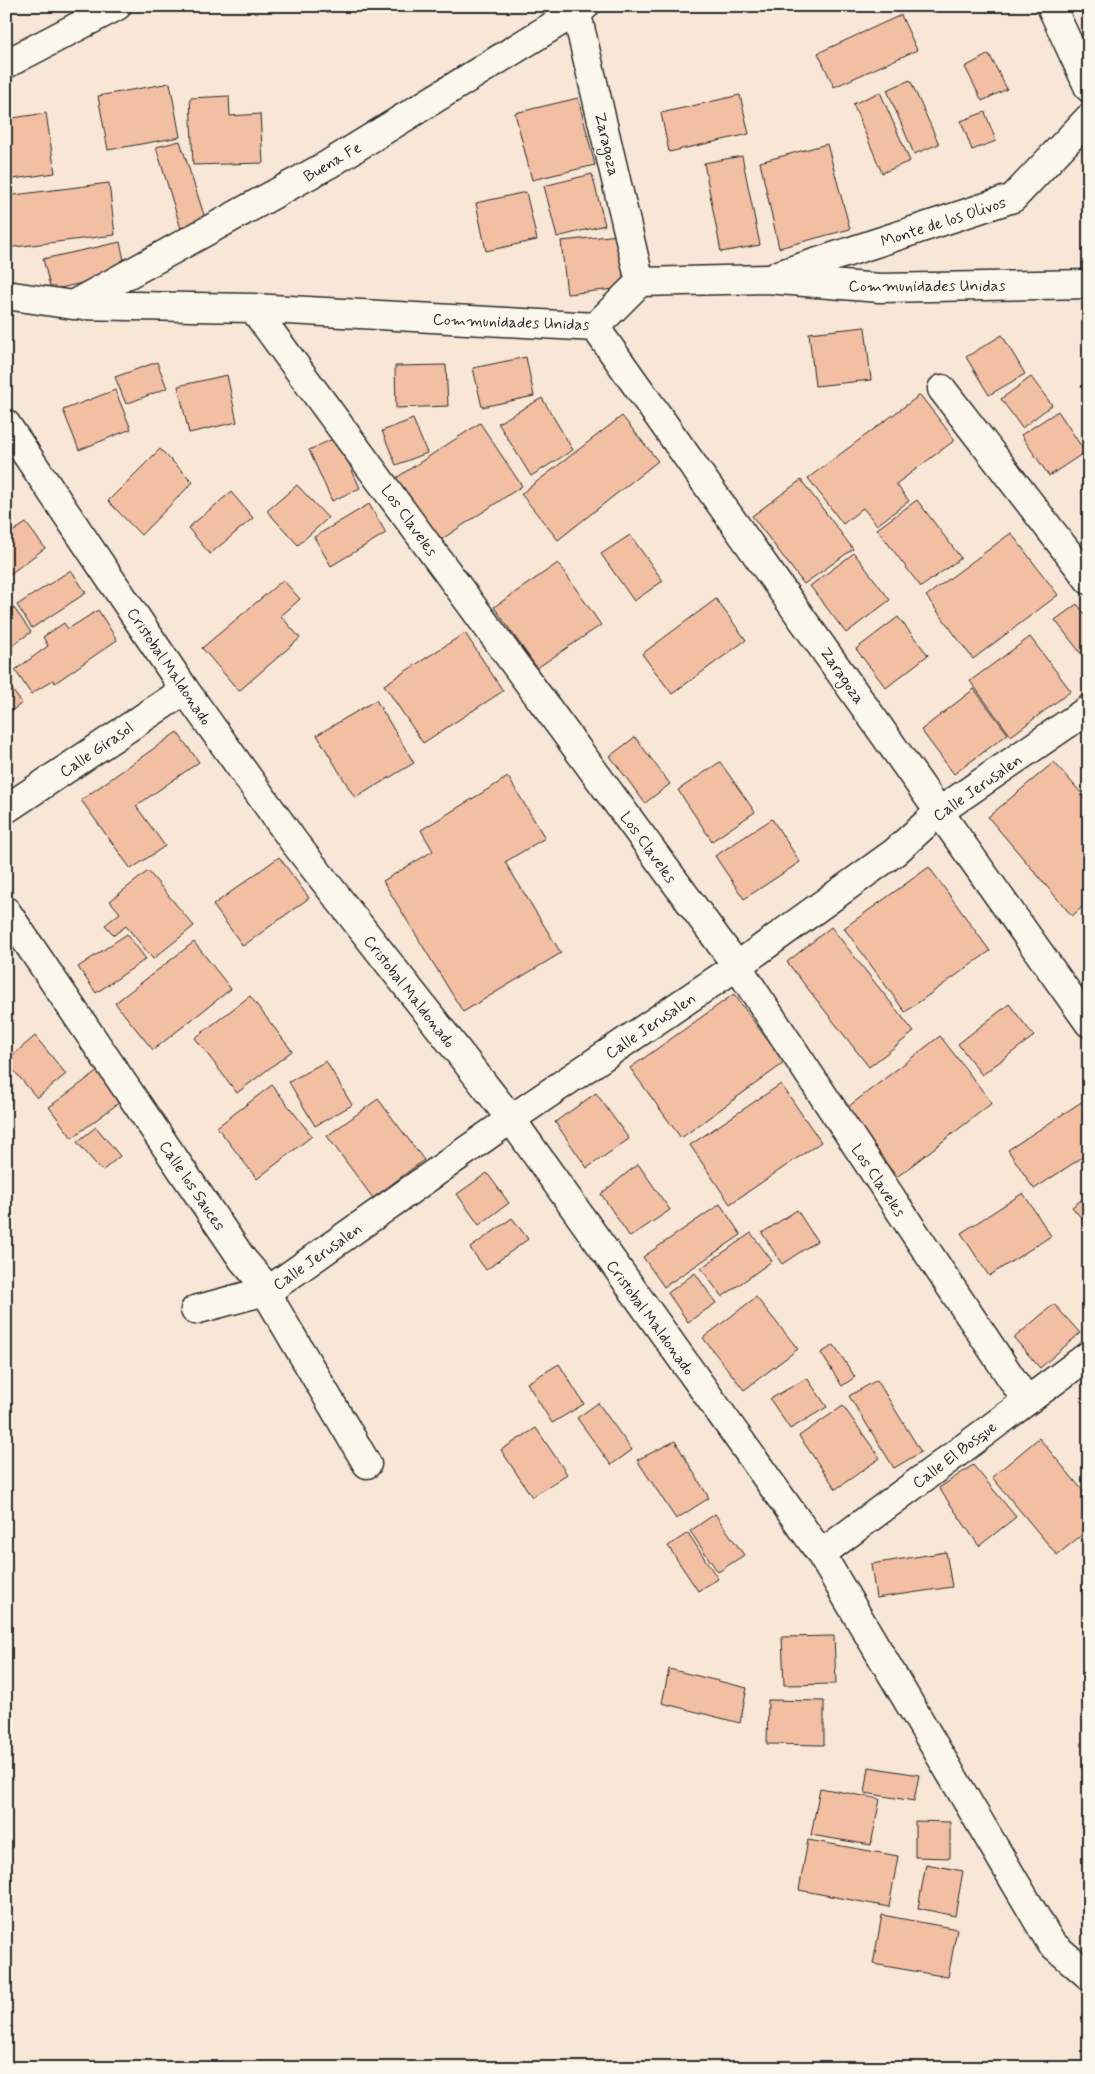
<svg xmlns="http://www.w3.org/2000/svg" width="1095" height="2074" viewBox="0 0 1095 2074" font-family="Mynerve,sans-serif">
	<rect width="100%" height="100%" fill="#f8e6d6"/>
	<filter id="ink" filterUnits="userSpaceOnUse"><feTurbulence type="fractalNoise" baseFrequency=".02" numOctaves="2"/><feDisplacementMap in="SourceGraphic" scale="10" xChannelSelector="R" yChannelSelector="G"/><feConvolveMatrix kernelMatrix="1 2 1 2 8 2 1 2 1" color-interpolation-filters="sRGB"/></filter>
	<g filter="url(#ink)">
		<path fill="#f2bfa3" stroke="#2b2b2b" d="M 901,15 L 917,50 L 834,87 L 818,53 Z
			M 989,54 L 1007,89 L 982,101 L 965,67 Z
			M 910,80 L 939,144 L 914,154 L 887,90 Z
			M 170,83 L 180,137 L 108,150 L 98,96 Z
			M 880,92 L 910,161 L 882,173 L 853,104 Z
			M 740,95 L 749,134 L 669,152 L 661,113 Z
			M 229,96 L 230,116 L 260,114 L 263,163 L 193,165 L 190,98 Z
			M 578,98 L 595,165 L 532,180 L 515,113 Z
			M 985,112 L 996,141 L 972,150 L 961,121 Z
			M 46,113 L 55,173 L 6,180 L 6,119 Z
			M 180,141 L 207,224 L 182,232 L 156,147 Z
			M 827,144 L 850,229 L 779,248 L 760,162 Z
			M 742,156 L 760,245 L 721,252 L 704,163 Z
			M 592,174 L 605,225 L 557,237 L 544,186 Z
			M 109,183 L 115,235 L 6,248 L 6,196 Z
			M 526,192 L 537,240 L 486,251 L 476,203 Z
			M 619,235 L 624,288 L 567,294 L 561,241 Z
			M 120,242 L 127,273 L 51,290 L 43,259 Z
			M 865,327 L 871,380 L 815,386 L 809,333 Z
			M 1002,335 L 1025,374 L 989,395 L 966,357 Z
			M 526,357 L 534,396 L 482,407 L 473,368 Z
			M 157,362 L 167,388 L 126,404 L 115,377 Z
			M 446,365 L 448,406 L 396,408 L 395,366 Z
			M 227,375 L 237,422 L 189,433 L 178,386 Z
			M 1031,377 L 1052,405 L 1022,428 L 1001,399 Z
			M 115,390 L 131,429 L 79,450 L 63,410 Z
			M 920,395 L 955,440 L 896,484 L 909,501 L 877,525 L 863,508 L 843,524 L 808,478 Z
			M 542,398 L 573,450 L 531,476 L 498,423 Z
			M 1058,411 L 1085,452 L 1049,476 L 1021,435 Z
			M 622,416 L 658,461 L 558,540 L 521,494 Z
			M 413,419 L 427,453 L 396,465 L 382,431 Z
			M 480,423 L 522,486 L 436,543 L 393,480 Z
			M 337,437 L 360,488 L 332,501 L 309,450 Z
			M 160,449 L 193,482 L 141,535 L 108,501 Z
			M 801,480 L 853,549 L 804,584 L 752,516 Z
			M 297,485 L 328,518 L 298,545 L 267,511 Z
			M 231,492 L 253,518 L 210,554 L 188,528 Z
			M 917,500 L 961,558 L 921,587 L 877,529 Z
			M 369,504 L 386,533 L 331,566 L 314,537 Z
			M 26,523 L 45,548 L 10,574 L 6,569 L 6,536 Z
			M 1011,533 L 1058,595 L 973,659 L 926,596 Z
			M 630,535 L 663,581 L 634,601 L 601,554 Z
			M 854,553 L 890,600 L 846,633 L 810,586 Z
			M 558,563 L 601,625 L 537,668 L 494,607 Z
			M 71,570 L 86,593 L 32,628 L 17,605 Z
			M 283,580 L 300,599 L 281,616 L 300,638 L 239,691 L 202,648 Z
			M 716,599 L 746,640 L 672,694 L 642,654 Z
			M 1077,604 L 1089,619 L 1089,664 L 1055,620 Z
			M 14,608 L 31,632 L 6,650 L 6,613 Z
			M 98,610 L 117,640 L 55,683 L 53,680 L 31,694 L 15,670 L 48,646 L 43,637 L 64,623 L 68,629 Z
			M 898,617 L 928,655 L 886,688 L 856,649 Z
			M 465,633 L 503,691 L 423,743 L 384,685 Z
			M 1030,637 L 1071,691 L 1011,736 L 970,681 Z
			M 6,682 L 22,703 L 6,715 Z
			M 974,689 L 1008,734 L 954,774 L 921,730 Z
			M 376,700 L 414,763 L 355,798 L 317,735 Z
			M 177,732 L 199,762 L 136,806 L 165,846 L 131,869 L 81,800 Z
			M 635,737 L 670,784 L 645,803 L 610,756 Z
			M 720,762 L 755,812 L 712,841 L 678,790 Z
			M 1054,762 L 1089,802 L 1089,901 L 1072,916 L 988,817 Z
			M 508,777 L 545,838 L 505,862 L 561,953 L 463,1012 L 383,881 L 433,851 L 421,830 Z
			M 772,819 L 800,862 L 744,899 L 715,856 Z
			M 279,857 L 309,898 L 243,946 L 213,905 Z
			M 929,867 L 990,951 L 905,1012 L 844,928 Z
			M 148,871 L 194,926 L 153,959 L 126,926 L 114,935 L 105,925 L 120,913 L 110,901 Z
			M 831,927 L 914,1032 L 869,1067 L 787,962 Z
			M 127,934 L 146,959 L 96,993 L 78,967 Z
			M 194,942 L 231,989 L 153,1050 L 115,1003 Z
			M 734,994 L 784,1063 L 681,1138 L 630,1068 Z
			M 250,996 L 292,1051 L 237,1093 L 195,1038 Z
			M 1009,1004 L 1034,1036 L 982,1075 L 958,1044 Z
			M 35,1036 L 66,1074 L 37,1098 L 6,1061 Z
			M 940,1036 L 992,1103 L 897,1177 L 844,1110 Z
			M 326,1061 L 352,1105 L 315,1126 L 289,1082 Z
			M 102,1068 L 124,1099 L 72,1138 L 49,1107 Z
			M 781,1084 L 821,1142 L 730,1204 L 690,1145 Z
			M 272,1085 L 312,1136 L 257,1179 L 217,1127 Z
			M 596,1093 L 629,1139 L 587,1168 L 555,1122 Z
			M 1089,1097 L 1089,1153 L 1034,1189 L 1008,1150 Z
			M 378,1099 L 424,1160 L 373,1198 L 327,1136 Z
			M 96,1127 L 120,1156 L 102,1171 L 77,1142 Z
			M 638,1164 L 670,1210 L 630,1237 L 601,1194 Z
			M 487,1173 L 509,1203 L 479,1225 L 457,1194 Z
			M 1023,1193 L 1051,1236 L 989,1276 L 961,1233 Z
			M 1089,1194 L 1089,1227 L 1072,1207 Z
			M 720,1204 L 741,1235 L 664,1287 L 643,1257 Z
			M 797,1210 L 817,1241 L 782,1264 L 762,1233 Z
			M 512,1218 L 528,1239 L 486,1270 L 470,1248 Z
			M 751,1233 L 772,1261 L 722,1297 L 701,1268 Z
			M 695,1273 L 716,1303 L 688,1322 L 668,1293 Z
			M 756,1297 L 798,1349 L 744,1390 L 703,1338 Z
			M 1054,1304 L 1080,1333 L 1040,1368 L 1014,1338 Z
			M 834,1345 L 855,1377 L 842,1386 L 821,1353 Z
			M 559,1364 L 584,1404 L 552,1423 L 527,1383 Z
			M 807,1378 L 827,1407 L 790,1429 L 770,1399 Z
			M 877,1380 L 921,1452 L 894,1468 L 849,1396 Z
			M 598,1403 L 632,1450 L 611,1465 L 577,1418 Z
			M 843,1406 L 880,1458 L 836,1489 L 799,1436 Z
			M 536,1428 L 567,1474 L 532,1497 L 501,1450 Z
			M 1039,1438 L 1089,1498 L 1089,1529 L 1057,1555 L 992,1477 Z
			M 675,1441 L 709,1498 L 676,1519 L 637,1460 Z
			M 973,1465 L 1016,1517 L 979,1546 L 939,1488 Z
			M 715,1514 L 744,1555 L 718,1572 L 690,1531 Z
			M 688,1533 L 718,1579 L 698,1591 L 668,1546 Z
			M 946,1552 L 952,1587 L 876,1598 L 871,1564 Z
			M 834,1636 L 836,1684 L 784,1685 L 782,1637 Z
			M 669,1669 L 747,1688 L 740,1723 L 662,1703 Z
			M 768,1700 L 824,1701 L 824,1745 L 767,1744 Z
			M 869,1767 L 919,1775 L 914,1801 L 865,1793 Z
			M 820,1788 L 880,1799 L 871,1845 L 811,1835 Z
			M 915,1821 L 950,1822 L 950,1858 L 915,1857 Z
			M 808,1840 L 898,1856 L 889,1907 L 799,1890 Z
			M 926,1864 L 963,1871 L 955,1916 L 918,1908 Z
			M 882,1915 L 957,1929 L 948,1977 L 873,1964 Z"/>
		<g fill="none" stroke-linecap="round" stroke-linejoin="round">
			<g stroke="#2b2b2b" stroke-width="31">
				<path id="minor" d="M 575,6 L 640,282
					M 1051,6 L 1089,88
					M 6,64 L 117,6
					M 778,275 L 1013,198 L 1089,118
					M 6,295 L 73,305 L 253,308 L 595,327 L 640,282 L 767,279 L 880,288 L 1089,284
					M 74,304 L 329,164 L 585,6
					M 253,308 L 737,966 L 1026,1400
					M 595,327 L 1089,1023
					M 942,389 L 1089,580
					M 6,424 L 185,690 L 294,842 L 511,1119 L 821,1554 L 1051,1943 L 1089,1976
					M 6,809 L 185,690
					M 6,911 L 243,1260 L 269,1290 L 268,1296 L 367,1464
					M 195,1310 L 269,1290 L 511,1119 L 737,966 L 895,852 L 940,811 L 1089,709
					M 821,1554 L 1089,1355"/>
			</g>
			<use href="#minor" stroke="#fbf7ec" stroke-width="28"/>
		</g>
	</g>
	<g text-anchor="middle" stroke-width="4" stroke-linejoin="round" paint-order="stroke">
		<g font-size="16" fill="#2b2b2b" stroke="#fbf7ec">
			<text transform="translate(608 144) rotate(77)" y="6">Zaragoza</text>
			<text transform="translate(332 161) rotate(-30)" y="6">Buena Fe</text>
			<text transform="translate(943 221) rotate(-18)" y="6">Monte de los Olivos</text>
			<text x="927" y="291">Communidades Unidas</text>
			<text transform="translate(511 321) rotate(2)" y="6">Communidades Unidas</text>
			<text transform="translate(410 520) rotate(54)" y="6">Los Claveles</text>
			<text transform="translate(170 666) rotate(56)" y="6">Cristobal Maldonado</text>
			<text transform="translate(843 675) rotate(55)" y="6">Zaragoza</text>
			<text transform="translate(96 749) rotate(-34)" y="6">Calle Girasol</text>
			<text transform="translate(977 787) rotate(-35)" y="6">Calle Jerusalen</text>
			<text transform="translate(649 847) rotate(54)" y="6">Los Claveles</text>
			<text transform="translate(410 991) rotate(52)" y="6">Cristobal Maldonado</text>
			<text transform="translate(650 1025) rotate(-34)" y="6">Calle Jerusalen</text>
			<text transform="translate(879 1180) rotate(56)" y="6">Los Claveles</text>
			<text transform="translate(193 1185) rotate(56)" y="6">Calle los Sauces</text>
			<text transform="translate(317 1256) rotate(-35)" y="6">Calle Jerusalen</text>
			<text transform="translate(651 1317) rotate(54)" y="6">Cristobal Maldonado</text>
			<text transform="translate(954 1454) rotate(-37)" y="6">Calle El Bosque</text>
		</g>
	</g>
	<rect width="1095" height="2074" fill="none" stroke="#fbf7ec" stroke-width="25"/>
	<rect x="12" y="12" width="1070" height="2049" fill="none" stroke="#2b2b2b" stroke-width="2" filter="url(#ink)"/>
</svg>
